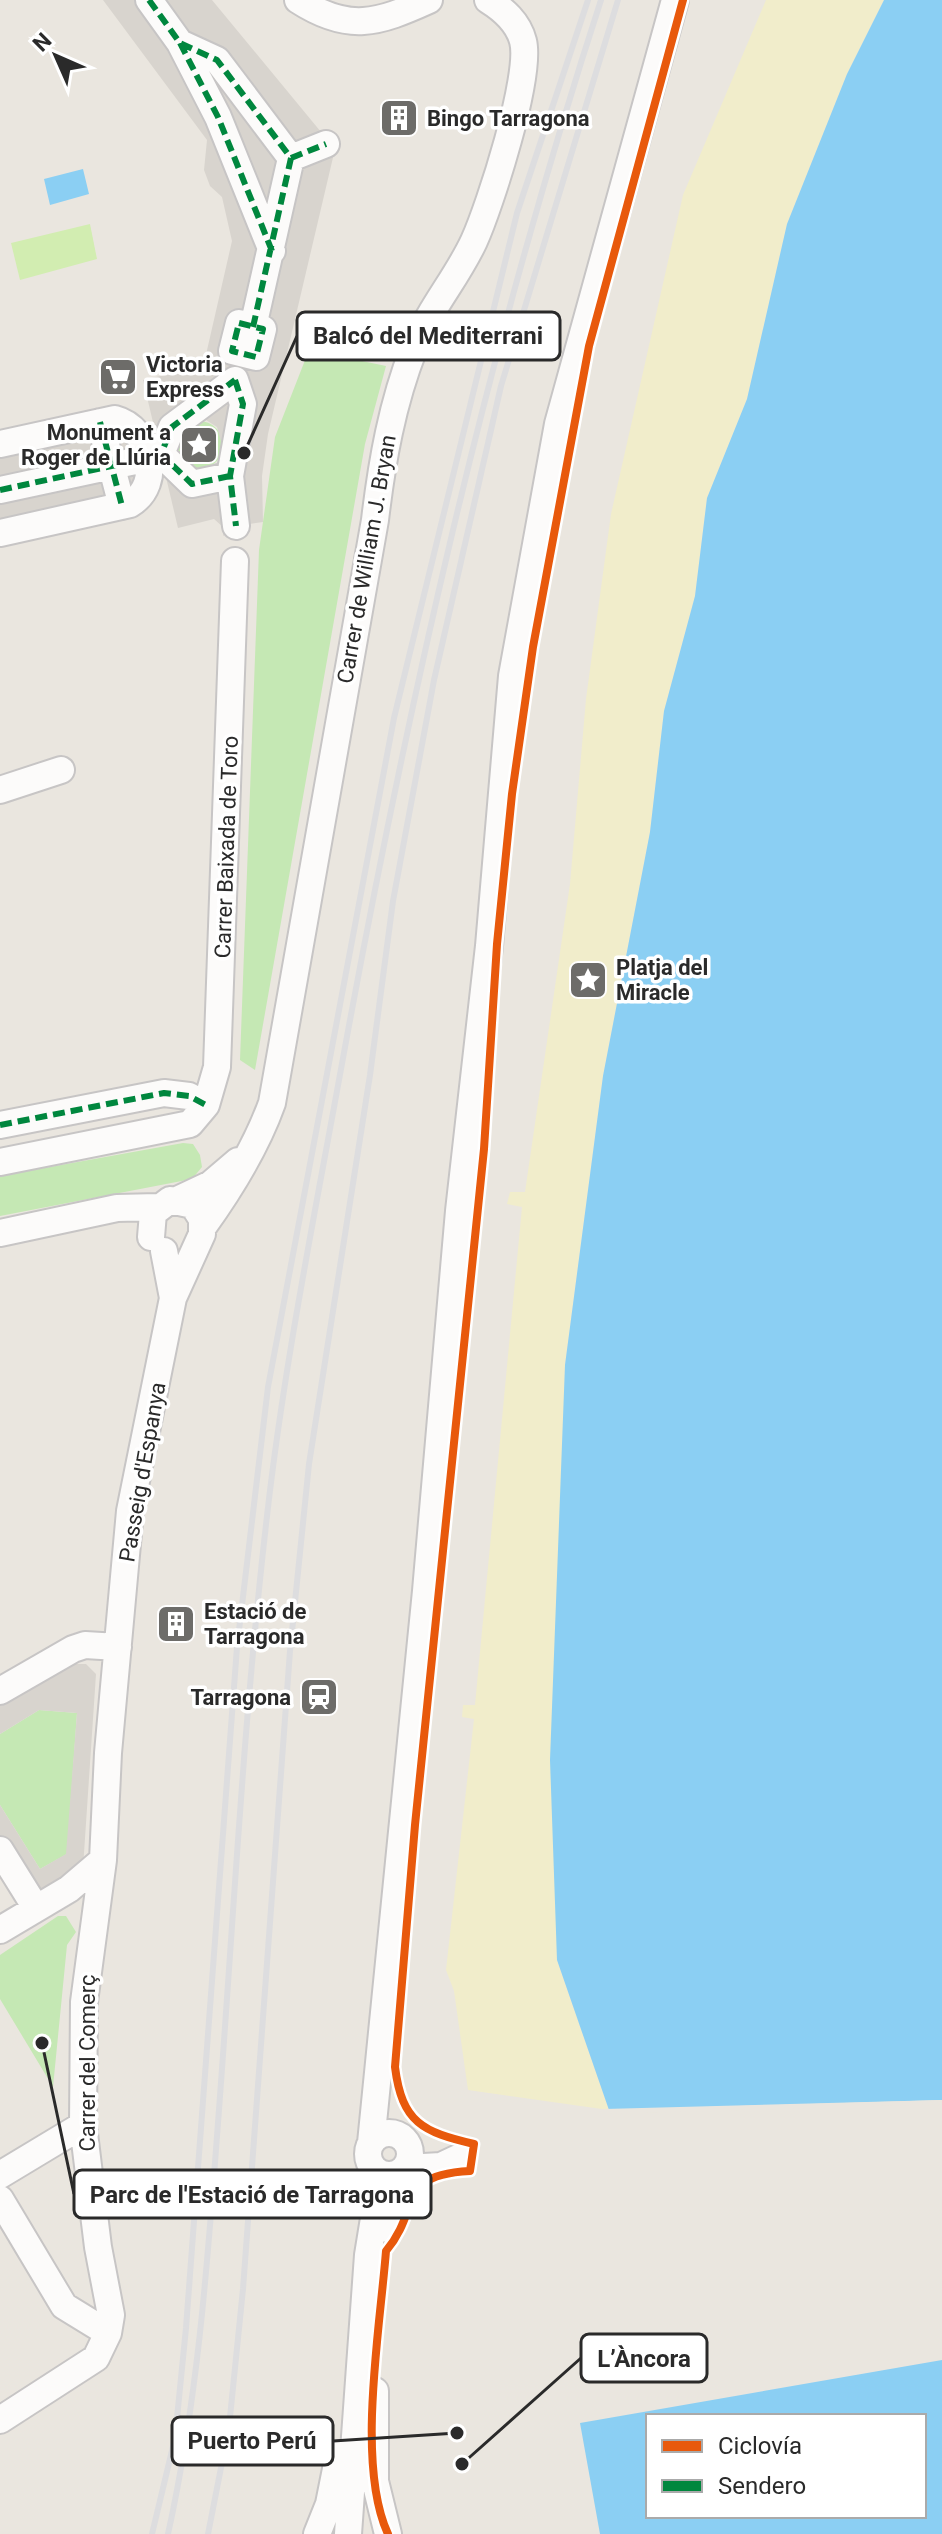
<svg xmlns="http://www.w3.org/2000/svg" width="942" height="2534" viewBox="0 0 942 2534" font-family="Roboto,sans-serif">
	<rect width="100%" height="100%" fill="#eae6df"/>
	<path fill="#c5e8b4" d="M 309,350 L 386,366 L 365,444 L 255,1070 L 240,1060 L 259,550 L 275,437 Z
		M175 445a24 24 0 1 1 48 0a24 24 0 1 1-48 0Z
		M 183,1143 L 193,1144 L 200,1155 L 202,1167 L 192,1179 L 0,1216 L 0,1176 Z
		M 39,1710 L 77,1713 L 67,1854 L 40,1869 L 0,1805 L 0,1734 Z
		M 58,1916 L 66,1916 L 76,1932 L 67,1945 L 53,2087 L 0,1999 L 0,1955 Z"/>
	<path fill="#f1edcb" d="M 766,0 L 884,0 L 847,74 L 787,224 L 747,399 L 707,498 L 695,596 L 664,711 L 650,832 L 603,1076 L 565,1365 L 557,1960 L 609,2110 L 468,2090 L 454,1991 L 446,1970 L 474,1719 L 462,1717 L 463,1705 L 475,1705 L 522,1207 L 507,1204 L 510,1192 L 525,1192 L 570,884 L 586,699 L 611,514 L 683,195 Z"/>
	<path fill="#d2edb1" d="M 90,224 L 97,259 L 20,280 L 11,243 Z"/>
	<path fill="#d8d4ce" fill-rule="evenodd" d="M 103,0 L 212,0 L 321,132 L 326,144 L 335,149 L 268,434 L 262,476 L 263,522 L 236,526 L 223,536 L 224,528 L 214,519 L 178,528 L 143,380 L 195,368 L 205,359 L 232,241 L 222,197 L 210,186 L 204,170 L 207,140 ZM 206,420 L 217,427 L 224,452 L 217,463 L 191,470 L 181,463 L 175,435 L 183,426 Z
		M 118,428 L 126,436 L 135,483 L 134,492 L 0,523 L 0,455 Z
		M 72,1664 L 86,1664 L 96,1674 L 83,1868 L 52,1892 L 39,1891 L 32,1887 L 0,1835 L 0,1805 L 40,1869 L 66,1854 L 77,1713 L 39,1710 L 0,1734 L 0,1705 Z"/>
	<path fill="#8bcff3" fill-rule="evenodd" d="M 884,0 L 942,0 L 942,2100 L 609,2110 L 557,1960 L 550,1760 L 565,1365 L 603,1076 L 650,832 L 664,711 L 695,596 L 707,498 L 747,399 L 787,224 L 847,74 Z
		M 83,169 L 89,194 L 50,205 L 44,179 Z
		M 942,2360 L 942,2534 L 600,2534 L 580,2423 ZM 648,2416 L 924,2416 L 924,2516 L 648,2516 Z"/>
	<path fill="#eae6df" d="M 942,2100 L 942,2104 L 609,2114 L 604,2109 Z"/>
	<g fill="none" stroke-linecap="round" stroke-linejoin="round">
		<g stroke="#c7c5c5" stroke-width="30">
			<path id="minor" d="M 149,0 L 180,43 L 217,60 L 291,158 L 253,327
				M 298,0 C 349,33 378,23 429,0
				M 180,43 L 218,117 L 272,251
				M 291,158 L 326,144
				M 239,323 L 263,329 L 256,357 L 232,351 Z
				M 235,380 L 243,404 L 230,476 L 236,526
				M 100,422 L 122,506
				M 0,444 L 115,419 C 150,428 164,484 130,504 L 0,533
				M 230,476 L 192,484 L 161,454 L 172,427 L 235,380
				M 0,490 L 149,458
				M 0,790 L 61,770
				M 0,1125 L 164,1093 L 189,1096 L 206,1105
				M 0,1162 L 190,1124 L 206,1105 L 217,1067 L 235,561
				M 177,1200 L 211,1184 L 238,1161
				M 203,1227 C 231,1188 256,1148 272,1103 L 375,520 C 382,461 392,404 414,348 C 429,309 457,278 474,241 C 490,206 532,75 523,41 C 518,22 504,10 488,0
				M 0,1233 L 117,1208 L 158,1207
				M 164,1251 L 173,1298
				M 0,1691 L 73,1649 L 85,1645 L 118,1647
				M 0,1850 L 36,1908
				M 0,1930 L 69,1889 L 103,1860
				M368 2154a21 21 0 1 1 42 0a21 21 0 1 1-42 0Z
				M 371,2143 L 426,1591 L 459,1211 L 489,946 L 512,676 L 558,424 L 675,0
				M 406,2168 L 441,2166 L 458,2158
				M 0,2175 L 83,2125
				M 0,2199 L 64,2306 L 108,2333
				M 388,2229 L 390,2204 L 401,2172
				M 375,2391 L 375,2481 L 388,2534
				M 0,2420 L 96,2358 L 108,2333 L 111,2315 L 98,2247 L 83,2125 L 84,2002 L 103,1860 L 108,1753 L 130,1511 L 173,1298 L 202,1234 L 202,1219 L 193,1205 L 170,1200 L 153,1213 L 151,1237
				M 317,2534 L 329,2504 L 339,2454
				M 348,2534 L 368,2255 L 376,2206 L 374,2170"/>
		</g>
		<use href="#minor" stroke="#fcfbfa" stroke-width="26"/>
		<path stroke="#dddddf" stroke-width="6" d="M 152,2534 L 175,2438 L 186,2328 L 237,1647 L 268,1387 L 394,718 L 517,213 L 588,0
			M 168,2534 C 197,2403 207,2270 217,2136 C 233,1930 243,1722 267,1516 C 284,1366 314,1218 341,1069 C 407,707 487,350 601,0
			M 208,2534 L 229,2427 L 243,2289 L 290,1651 L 309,1464 L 370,1075 L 393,901 L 434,680 L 501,386 L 618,0"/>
		<path stroke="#00873e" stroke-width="6" stroke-dasharray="12 6" stroke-linecap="butt" d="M 149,0 L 180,43 L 217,60 L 291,158 L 253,327
			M 180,43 L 218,117 L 272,251
			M 291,158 L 326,144
			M 239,323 L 263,329 L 256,357 L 232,351 Z
			M 235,380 L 243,404 L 230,476 L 236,526
			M 100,422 L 122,506
			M 230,476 L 192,484 L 161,454 L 172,427 L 235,380
			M 0,490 L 149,458
			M 0,1125 L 164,1093 L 189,1096 L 206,1105"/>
		<g stroke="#fff" stroke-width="13">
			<path id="cycleway" d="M 388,2534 C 356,2465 380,2328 386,2251 C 422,2208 395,2175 470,2171 L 474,2144 C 423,2132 402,2123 395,2067 L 415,1825 L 484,1149 L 497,944 L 512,794 L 533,647 L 589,346 L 683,0"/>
		</g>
		<use href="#cycleway" stroke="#e8590c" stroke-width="8"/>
	</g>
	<defs>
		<g id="building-square" transform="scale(2)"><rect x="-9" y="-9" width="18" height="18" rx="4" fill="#6d6c69" stroke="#fff"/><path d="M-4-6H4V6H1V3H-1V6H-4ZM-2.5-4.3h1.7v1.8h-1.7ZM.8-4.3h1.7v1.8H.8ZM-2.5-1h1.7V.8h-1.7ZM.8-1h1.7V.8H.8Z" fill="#fff"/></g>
		<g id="supermarket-square" transform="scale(2)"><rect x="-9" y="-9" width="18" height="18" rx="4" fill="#6d6c69" stroke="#fff"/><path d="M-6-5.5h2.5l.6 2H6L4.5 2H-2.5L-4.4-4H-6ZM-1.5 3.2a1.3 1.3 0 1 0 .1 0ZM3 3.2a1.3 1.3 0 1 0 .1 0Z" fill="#fff"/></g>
		<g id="sight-square" transform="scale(2)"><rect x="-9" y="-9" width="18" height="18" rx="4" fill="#6d6c69" stroke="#fff"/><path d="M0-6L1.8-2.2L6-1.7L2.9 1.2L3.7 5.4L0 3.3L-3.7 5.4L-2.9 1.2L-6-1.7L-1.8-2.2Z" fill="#fff"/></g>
		<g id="station-square" transform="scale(2)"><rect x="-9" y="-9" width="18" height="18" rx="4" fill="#6d6c69" stroke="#fff"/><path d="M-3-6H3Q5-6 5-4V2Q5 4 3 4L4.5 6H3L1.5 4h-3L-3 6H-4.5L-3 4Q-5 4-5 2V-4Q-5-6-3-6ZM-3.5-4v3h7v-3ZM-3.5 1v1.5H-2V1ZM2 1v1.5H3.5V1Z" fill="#fff"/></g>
	</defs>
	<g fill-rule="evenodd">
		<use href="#building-square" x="399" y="118"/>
		<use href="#supermarket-square" x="118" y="377"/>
		<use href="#sight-square" x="199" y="445"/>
		<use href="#sight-square" x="588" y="980"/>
		<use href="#building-square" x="176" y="1624"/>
		<use href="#station-square" x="319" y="1697"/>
	</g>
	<g text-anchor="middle" stroke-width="7" stroke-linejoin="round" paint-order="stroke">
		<g font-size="22" font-weight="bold" fill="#2a2a2a" stroke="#fff" text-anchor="start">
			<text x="427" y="126">Bingo Tarragona</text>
			<text x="146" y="372">Victoria<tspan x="146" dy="25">Express</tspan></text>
			<text x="171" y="440" text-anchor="end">Monument a<tspan x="171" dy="25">Roger de Llúria</tspan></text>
			<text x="616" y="975">Platja del<tspan x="616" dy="25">Miracle</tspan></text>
			<text x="204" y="1619">Estació de<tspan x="204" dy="25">Tarragona</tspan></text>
			<text x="291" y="1705" text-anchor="end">Tarragona</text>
		</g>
		<g font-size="22" fill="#2a2a2a" stroke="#fff">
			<text transform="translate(366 559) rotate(-80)" y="8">Carrer de William J. Bryan</text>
			<text transform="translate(226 847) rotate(-88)" y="8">Carrer Baixada de Toro</text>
			<text transform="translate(142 1472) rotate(-80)" y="8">Passeig d'Espanya</text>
			<text transform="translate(87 2063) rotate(-90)" y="8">Carrer del Comerç</text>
		</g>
	</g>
	<path fill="none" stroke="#2a2a2a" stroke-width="3" d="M244 453L297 336M42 2043L74 2194M462 2464L581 2358M457 2433L333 2441"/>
	<g fill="#2a2a2a" stroke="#fff" stroke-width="3">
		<circle cx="244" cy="453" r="8"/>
		<circle cx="42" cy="2043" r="8"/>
		<circle cx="462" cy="2464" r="8"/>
		<circle cx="457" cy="2433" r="8"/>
	</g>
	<g fill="#fff" stroke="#2a2a2a" stroke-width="3">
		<rect x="297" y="312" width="263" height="48" rx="8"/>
		<rect x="74" y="2170" width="357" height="48" rx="8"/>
		<rect x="581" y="2334" width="126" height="48" rx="8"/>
		<rect x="172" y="2417" width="161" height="48" rx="8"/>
	</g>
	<g font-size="24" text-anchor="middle" font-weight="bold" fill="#2a2a2a">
		<text x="428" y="344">Balcó del Mediterrani</text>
		<text x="252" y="2203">Parc de l'Estació de Tarragona</text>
		<text x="644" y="2367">L’Àncora</text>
		<text x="252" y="2449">Puerto Perú</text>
	</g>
	<rect x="646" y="2414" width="280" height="104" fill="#ffffff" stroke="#aaaaaa" stroke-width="2"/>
	<rect x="662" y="2440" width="40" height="12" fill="#e8590c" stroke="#aaaaaa" stroke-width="2"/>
	<text x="718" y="2454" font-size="24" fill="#2a2a2a">Ciclovía</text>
	<rect x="662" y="2480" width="40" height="12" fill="#00873e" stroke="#aaaaaa" stroke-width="2"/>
	<text x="718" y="2494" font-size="24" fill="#2a2a2a">Sendero</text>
	<g transform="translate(56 56) rotate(315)" stroke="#ffffff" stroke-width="6" paint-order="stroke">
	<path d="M0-6L14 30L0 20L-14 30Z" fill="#2a2a2a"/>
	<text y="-12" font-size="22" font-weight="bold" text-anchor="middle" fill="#2a2a2a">N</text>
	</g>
</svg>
